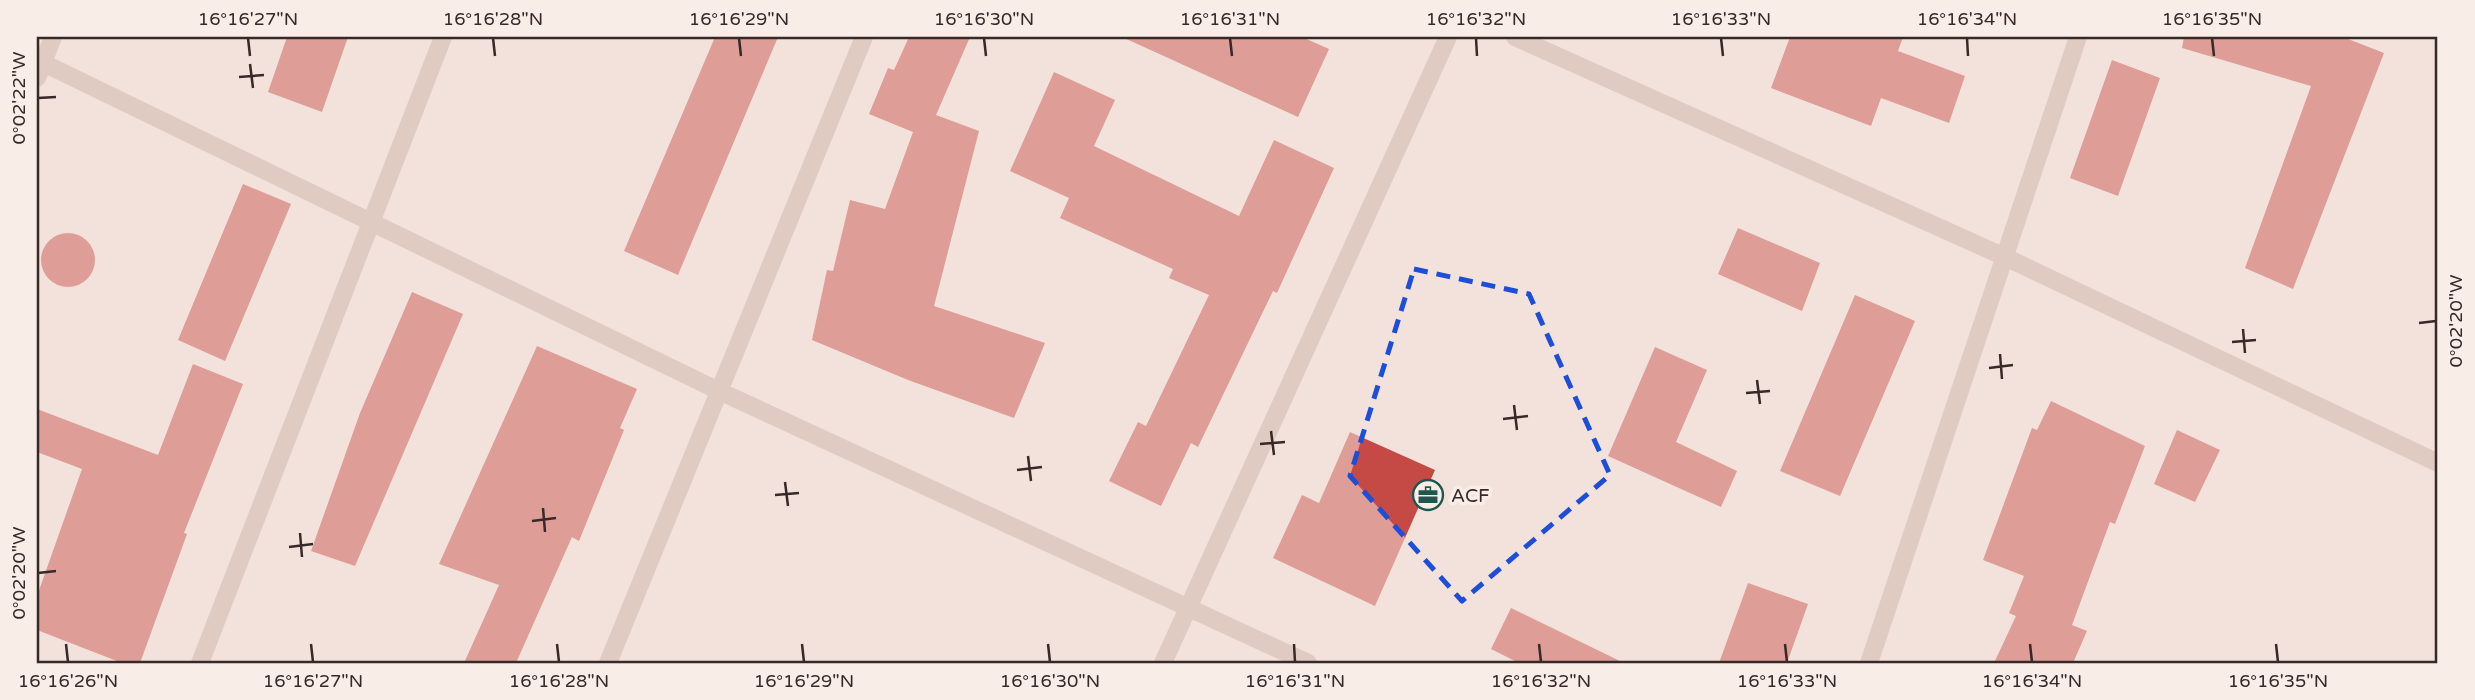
<svg xmlns="http://www.w3.org/2000/svg" width="2475" height="700" viewBox="0 0 2475 700" font-family="'Varela Round',sans-serif">
	<rect width="100%" height="100%" fill="#f2e2db"/>
	<path fill="#c54a45" d="M 287,37 L 348,37 L 322,112 L 268,92 Z
		M 715,37 L 778,37 L 678,275 L 624,251 Z
		M 909,37 L 970,37 L 936,115 L 979,131 L 934,306 L 1045,343 L 1014,418 L 908,380 L 812,340 L 827,270 L 833,271 L 850,200 L 885,209 L 913,132 L 869,114 L 888,68 L 894,70 Z
		M 1122,37 L 1302,37 L 1329,49 L 1298,117 Z
		M 1790,37 L 1903,37 L 1898,51 L 1965,76 L 1949,123 L 1881,98 L 1871,126 L 1771,88 Z
		M 2184,37 L 2343,37 L 2384,53 L 2293,289 L 2245,268 L 2311,86 L 2182,48 Z
		M 2112,60 L 2160,78 L 2118,196 L 2070,178 Z
		M 1054,72 L 1115,100 L 1094,146 L 1239,216 L 1274,140 L 1334,168 L 1277,293 L 1273,291 L 1198,447 L 1191,443 L 1161,506 L 1109,481 L 1138,422 L 1146,426 L 1209,295 L 1169,278 L 1173,269 L 1060,218 L 1069,198 L 1010,171 Z
		M 243,184 L 291,204 L 225,361 L 178,340 Z
		M 1738,228 L 1820,263 L 1802,311 L 1718,274 Z
		M41 260a27 27 0 1 1 54 0a27 27 0 1 1-54 0Z
		M 412,292 L 463,314 L 355,566 L 311,551 L 360,413 Z
		M 1855,295 L 1915,321 L 1840,496 L 1780,471 Z
		M 537,346 L 637,389 L 620,428 L 624,430 L 579,541 L 572,537 L 516,663 L 464,663 L 499,585 L 439,564 Z
		M 1655,347 L 1707,370 L 1676,442 L 1737,471 L 1721,507 L 1608,456 Z
		M 193,364 L 243,384 L 184,533 L 187,534 L 140,663 L 122,663 L 37,630 L 37,596 L 82,469 L 37,452 L 37,409 L 158,455 Z
		M 2051,401 L 2145,446 L 2115,524 L 2110,522 L 2072,625 L 2087,631 L 2073,663 L 1994,663 L 2016,616 L 2009,613 L 2024,576 L 1983,560 L 2032,428 L 2037,430 Z
		M 2177,430 L 2220,450 L 2195,502 L 2154,484 Z
		M 1350,432 L 1435,470 L 1375,606 L 1273,558 L 1302,495 L 1319,503 Z
		M 1748,583 L 1808,604 L 1787,663 L 1719,663 Z
		M 1511,608 L 1624,663 L 1519,663 L 1491,649 Z"/>
	<g fill="none" stroke-linecap="round" stroke-linejoin="round">
		<path stroke="#cab0a7" stroke-width="18" d="M 37,60 L 719,391 L 1308,663
			M 37,78 L 53,37
			M 200,663 L 443,37
			M 608,663 L 864,37
			M 1163,663 L 1448,37
			M 1869,663 L 2078,37"/>
		<path stroke="#cab0a7" stroke-width="18" d="M 1515,37 L 2005,257 L 2438,463"/>
	</g>
	<path d="M0 0H2475V700H0ZM 1414,269 L 1529,294 L 1610,475 L 1462,601 L 1350,476 Z" fill="#f2e2db" fill-opacity=".55" fill-rule="evenodd"/>
	<path fill="none" stroke="#1d4ed8" stroke-width="5" stroke-dasharray="14 9" stroke-linejoin="round" d="M 1414,269 L 1529,294 L 1610,475 L 1462,601 L 1350,476 Z"/>
	<path fill="none" stroke="#362927" stroke-width="2.5" d="M 248,38 L 250,56M 493,38 L 495,56M 739,38 L 741,56M 984,38 L 986,56M 1230,38 L 1232,56M 1476,38 L 1477,56M 1721,38 L 1723,56M 1967,38 L 1968,56M 2212,38 L 2214,56M 250,64 L 253,88M 239,77 L 264,75M 38,98 L 56,97M 2419,323 L 2436,321M 2243,329 L 2245,353M 2232,342 L 2256,340M 2000,354 L 2002,379M 1989,368 L 2013,365M 1757,380 L 1760,404M 1746,393 L 1770,391M 1514,405 L 1517,430M 1503,419 L 1528,416M 1271,431 L 1274,455M 1260,444 L 1285,442M 1028,456 L 1031,481M 1017,470 L 1042,467M 785,482 L 788,506M 775,495 L 799,493M 543,508 L 545,532M 532,521 L 556,518M 300,533 L 302,557M 289,547 L 313,544M 38,573 L 56,571M 66,644 L 68,662M 311,644 L 313,662M 557,644 L 559,662M 802,644 L 804,662M 1048,644 L 1050,662M 1294,644 L 1295,662M 1539,644 L 1541,662M 1785,644 L 1787,662M 2030,644 L 2032,662M 2276,644 L 2278,662"/>
	<defs>
		<g id="office-ring" transform="scale(1.575)"><circle r="9.5" fill="#f9ede7" stroke="#1d574f" stroke-width="1.5"/><path d="M-6-3h4V-5.5h4V-3h4V5H-6ZM-1-4.5V-3h2v-1.5ZM-6 0V1H6V0Z" fill="#1d574f"/></g>
	</defs>
	<g fill-rule="evenodd">
		<use href="#office-ring" x="1428" y="495"/>
	</g>
	<g text-anchor="middle" stroke-width="7" stroke-linejoin="round" paint-order="stroke">
		<g font-size="19" fill="#362927" stroke="#f9ede7" text-anchor="start">
			<text x="1451" y="502">ACF</text>
		</g>
	</g>
	<rect width="2475" height="700" fill="none" stroke="#f9ede7" stroke-width="77"/>
	<rect x="38" y="38" width="2398" height="624" fill="none" stroke="#362927" stroke-width="2.5"/>
	<g font-size="18" text-anchor="middle" fill="#362927">
		<text x="248" y="25">16°16'27"N</text>
		<text x="493" y="25">16°16'28"N</text>
		<text x="739" y="25">16°16'29"N</text>
		<text x="984" y="25">16°16'30"N</text>
		<text x="1230" y="25">16°16'31"N</text>
		<text x="1476" y="25">16°16'32"N</text>
		<text x="1721" y="25">16°16'33"N</text>
		<text x="1967" y="25">16°16'34"N</text>
		<text x="2212" y="25">16°16'35"N</text>
		<text transform="translate(19 98) rotate(-90)" y="6">0°02'22"W</text>
		<text transform="translate(2456 321) rotate(-90)" y="6">0°02'20"W</text>
		<text transform="translate(19 573) rotate(-90)" y="6">0°02'20"W</text>
		<text x="68" y="687">16°16'26"N</text>
		<text x="313" y="687">16°16'27"N</text>
		<text x="559" y="687">16°16'28"N</text>
		<text x="804" y="687">16°16'29"N</text>
		<text x="1050" y="687">16°16'30"N</text>
		<text x="1295" y="687">16°16'31"N</text>
		<text x="1541" y="687">16°16'32"N</text>
		<text x="1787" y="687">16°16'33"N</text>
		<text x="2032" y="687">16°16'34"N</text>
		<text x="2278" y="687">16°16'35"N</text>
	</g>
</svg>
